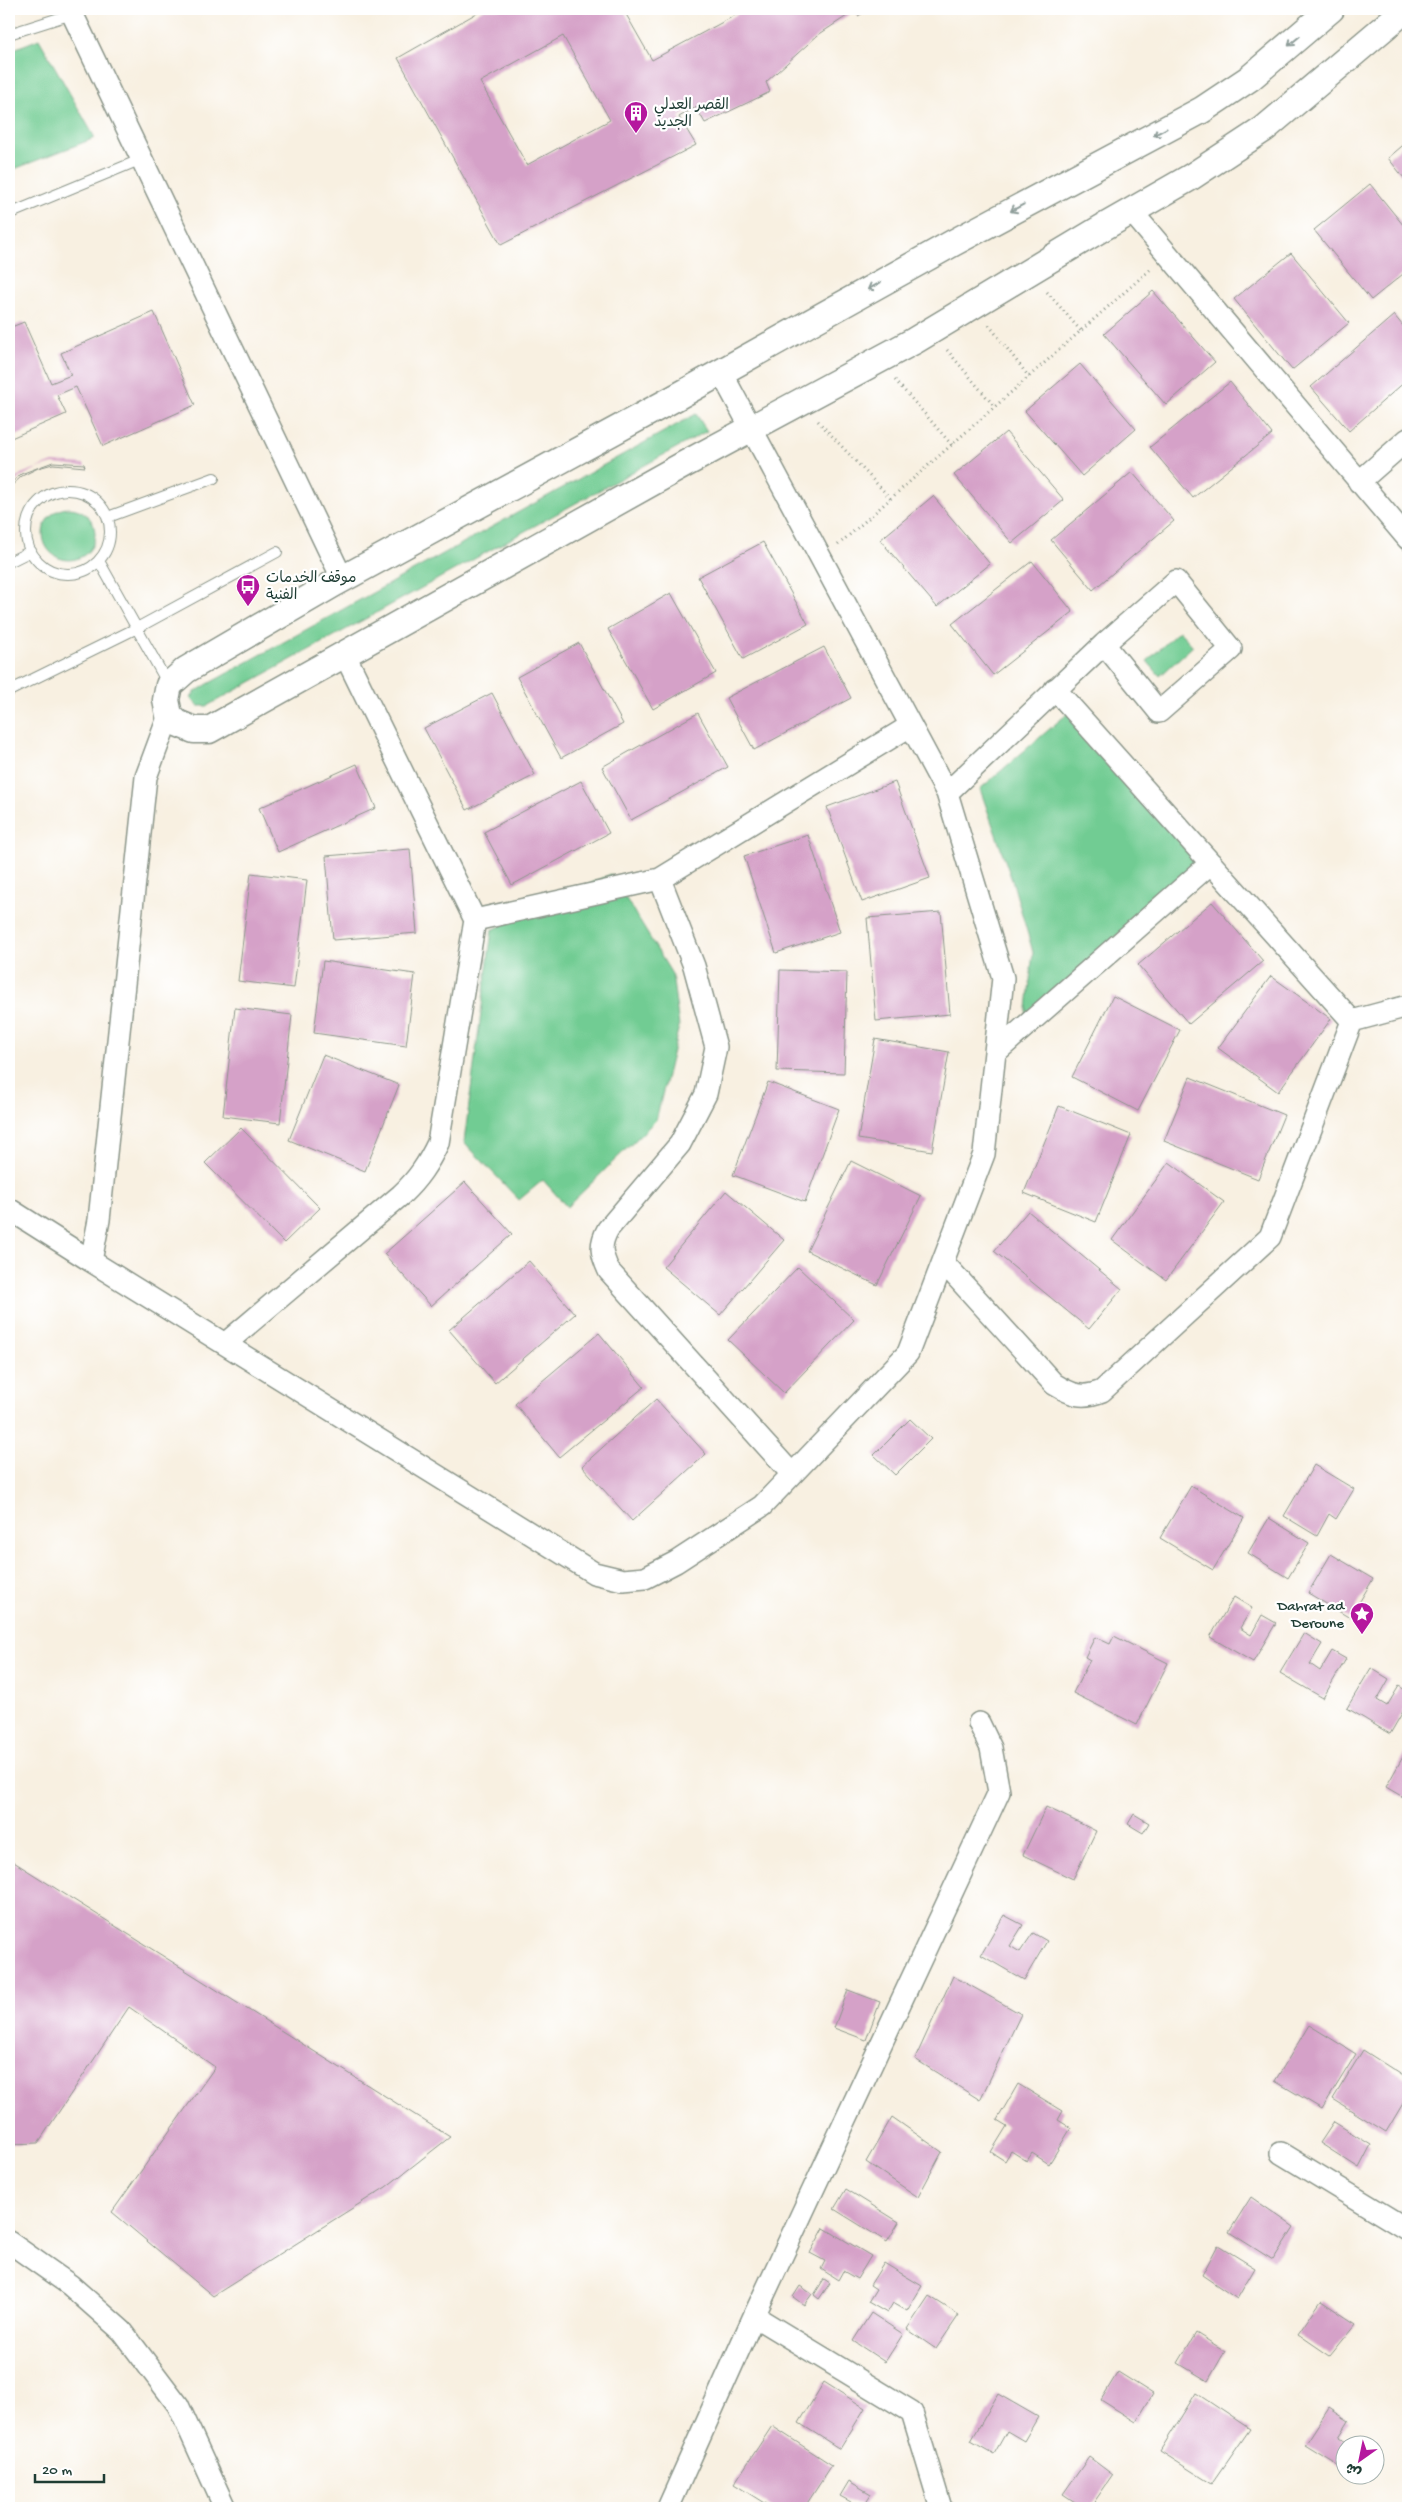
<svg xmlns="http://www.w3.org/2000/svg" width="1417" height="2517" viewBox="0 0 1417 2517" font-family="'Gochi Hand','Playpen Sans Arabic',sans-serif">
	<rect width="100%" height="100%" fill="#fff"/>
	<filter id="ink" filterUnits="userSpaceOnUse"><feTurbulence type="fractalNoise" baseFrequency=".02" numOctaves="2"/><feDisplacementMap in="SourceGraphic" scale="10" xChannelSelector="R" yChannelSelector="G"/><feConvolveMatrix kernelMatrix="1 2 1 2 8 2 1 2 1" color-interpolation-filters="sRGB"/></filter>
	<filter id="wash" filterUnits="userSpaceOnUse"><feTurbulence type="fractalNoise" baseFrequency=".0096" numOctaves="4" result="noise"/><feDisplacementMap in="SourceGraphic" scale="20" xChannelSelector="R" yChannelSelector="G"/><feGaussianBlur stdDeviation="1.12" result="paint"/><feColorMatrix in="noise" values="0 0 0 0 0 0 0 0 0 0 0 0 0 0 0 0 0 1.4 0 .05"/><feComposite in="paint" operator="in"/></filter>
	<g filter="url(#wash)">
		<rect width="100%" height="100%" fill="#f8f0e1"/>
		<path fill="#71cc93" stroke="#488464" d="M 39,39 L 95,138 L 9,171 L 9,51 Z
			M 696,414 L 707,431 L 207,706 L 198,706 L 191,698 L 195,692 L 206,685 Z
			M43 534a26 26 0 1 1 52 0a26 26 0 1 1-52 0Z
			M 1179,631 L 1193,646 L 1160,676 L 1147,661 Z
			M 1075,707 L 1198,849 L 1191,868 L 1026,1018 L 1033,952 L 1013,883 L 980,789 Z
			M 611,874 L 672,974 L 679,1026 L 656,1120 L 567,1207 L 543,1180 L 519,1200 L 464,1142 L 492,930 Z"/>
		<g id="blocks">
			<path fill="#d5a1c8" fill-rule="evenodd" d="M 484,9 L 623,9 L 652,60 L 747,9 L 870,9 L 858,16 L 856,10 L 818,35 L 766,82 L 770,92 L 705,123 L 696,107 L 679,117 L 696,145 L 501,245 L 398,58 ZM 563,36 L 610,120 L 527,165 L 480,82 Z
				M 1408,141 L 1408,183 L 1388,158 Z
				M 1370,184 L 1408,231 L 1408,270 L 1371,300 L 1314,230 Z
				M 1291,253 L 1349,323 L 1292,370 L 1234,299 Z
				M 1153,291 L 1215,362 L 1166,405 L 1104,334 Z
				M 154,312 L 195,405 L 103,446 L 76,387 L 57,395 L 66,414 L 9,439 L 9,328 L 24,322 L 51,383 L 71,375 L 61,353 Z
				M 1394,315 L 1408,332 L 1408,379 L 1349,431 L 1311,387 Z
				M 1080,364 L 1136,429 L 1082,476 L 1025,411 Z
				M 1230,382 L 1272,434 L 1193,498 L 1150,447 Z
				M 1006,432 L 1064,500 L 1012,543 L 954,475 Z
				M 53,462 L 84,464 L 85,467 L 53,464 L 38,468 L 22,476 L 9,488 L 9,485 L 21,474 Z
				M 1132,472 L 1174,521 L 1093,590 L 1051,540 Z
				M 933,496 L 990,564 L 937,607 L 880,540 Z
				M 763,542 L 808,624 L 743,659 L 698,577 Z
				M 1032,561 L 1073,612 L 993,675 L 952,624 Z
				M 671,593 L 716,673 L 653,709 L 608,629 Z
				M 579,643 L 623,724 L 561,758 L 517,677 Z
				M 824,647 L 851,698 L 754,750 L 726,698 Z
				M 492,693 L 535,775 L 467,810 L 424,728 Z
				M 698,713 L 728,767 L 631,820 L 602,767 Z
				M 357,764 L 376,808 L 278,852 L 259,808 Z
				M 581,781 L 609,833 L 512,885 L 484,832 Z
				M 895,782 L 930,878 L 862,902 L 827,807 Z
				M 808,835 L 840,932 L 776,953 L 744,856 Z
				M 410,849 L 417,933 L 333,940 L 326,856 Z
				M 251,873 L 307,880 L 294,988 L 238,981 Z
				M 1212,902 L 1263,961 L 1189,1024 L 1138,965 Z
				M 941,912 L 950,1014 L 876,1021 L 867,918 Z
				M 323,961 L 415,974 L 406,1046 L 314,1033 Z
				M 780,970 L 847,972 L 844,1073 L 777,1071 Z
				M 1271,976 L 1331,1019 L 1278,1092 L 1218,1048 Z
				M 1113,996 L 1180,1030 L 1138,1111 L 1072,1077 Z
				M 235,1008 L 292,1015 L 280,1123 L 223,1116 Z
				M 875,1039 L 949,1052 L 932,1151 L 858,1139 Z
				M 323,1055 L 399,1085 L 365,1171 L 289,1140 Z
				M 1190,1077 L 1284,1115 L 1258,1179 L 1164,1141 Z
				M 768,1082 L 839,1109 L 805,1202 L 733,1175 Z
				M 1059,1106 L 1131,1135 L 1096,1222 L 1024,1193 Z
				M 241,1128 L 320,1208 L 284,1243 L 205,1163 Z
				M 851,1161 L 921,1196 L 877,1285 L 807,1251 Z
				M 1169,1162 L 1224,1202 L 1166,1280 L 1112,1240 Z
				M 465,1182 L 512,1234 L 431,1306 L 384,1254 Z
				M 726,1191 L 784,1240 L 720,1315 L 663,1267 Z
				M 1028,1211 L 1122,1289 L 1089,1329 L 994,1251 Z
				M 529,1261 L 575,1314 L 495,1383 L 449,1330 Z
				M 798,1267 L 854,1320 L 784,1393 L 728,1340 Z
				M 599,1333 L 644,1387 L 559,1457 L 515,1404 Z
				M 656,1399 L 706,1454 L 632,1521 L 582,1466 Z
				M 910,1419 L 931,1439 L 895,1475 L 874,1455 Z
				M 1314,1465 L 1354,1489 L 1336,1519 L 1329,1514 L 1317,1536 L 1284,1516 Z
				M 1191,1486 L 1244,1518 L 1213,1570 L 1160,1538 Z
				M 1269,1518 L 1309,1543 L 1288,1578 L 1248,1553 Z
				M 1331,1554 L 1373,1579 L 1350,1618 L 1308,1593 Z
				M 1234,1597 L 1252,1608 L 1240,1628 L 1251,1635 L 1262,1615 L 1276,1623 L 1253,1662 L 1210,1637 Z
				M 1304,1633 L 1322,1644 L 1310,1664 L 1320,1671 L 1332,1651 L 1346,1659 L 1323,1698 L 1280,1673 Z
				M 1114,1636 L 1168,1663 L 1137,1725 L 1073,1693 L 1090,1660 L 1085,1657 L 1095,1637 L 1110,1644 Z
				M 1371,1668 L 1389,1679 L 1377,1700 L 1387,1706 L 1399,1686 L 1408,1692 L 1408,1703 L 1390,1734 L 1347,1708 Z
				M 1408,1748 L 1408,1800 L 1386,1787 Z
				M 1046,1807 L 1096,1831 L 1073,1879 L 1023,1855 Z
				M 1134,1814 L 1149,1823 L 1143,1833 L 1128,1824 Z
				M 9,1859 L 450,2137 L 386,2187 L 213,2296 L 112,2212 L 215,2067 L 129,2007 L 38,2143 L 9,2144 Z
				M 1004,1915 L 1023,1925 L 1010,1946 L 1020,1952 L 1033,1933 L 1047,1941 L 1024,1980 L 981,1955 Z
				M 953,1976 L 1021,2014 L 980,2100 L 915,2059 Z
				M 848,1990 L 880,2002 L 866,2040 L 834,2028 Z
				M 1309,2025 L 1356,2054 L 1322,2109 L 1275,2081 Z
				M 1363,2050 L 1408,2079 L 1408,2095 L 1386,2132 L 1333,2099 Z
				M 1018,2084 L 1063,2111 L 1058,2120 L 1071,2128 L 1049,2164 L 1032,2153 L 1027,2161 L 1011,2151 L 1005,2161 L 991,2152 L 1007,2126 L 997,2120 Z
				M 892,2117 L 942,2152 L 918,2197 L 866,2162 Z
				M 1334,2122 L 1371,2145 L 1359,2168 L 1320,2143 Z
				M 846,2189 L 899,2222 L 887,2242 L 834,2209 Z
				M 1251,2197 L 1294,2227 L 1273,2260 L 1229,2232 Z
				M 824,2228 L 871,2256 L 857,2279 L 843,2271 L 838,2280 L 821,2269 L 825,2261 L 810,2253 Z
				M 1218,2245 L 1255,2268 L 1237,2299 L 1202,2275 Z
				M 884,2263 L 922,2286 L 907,2311 L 893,2303 L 887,2313 L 868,2302 L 876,2289 L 870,2285 Z
				M 824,2279 L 830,2283 L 819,2299 L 814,2295 Z
				M 800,2286 L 812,2294 L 804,2305 L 793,2297 Z
				M 929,2296 L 959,2315 L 936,2349 L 907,2329 Z
				M 1321,2301 L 1356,2324 L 1330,2356 L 1298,2334 Z
				M 871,2313 L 903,2334 L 885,2362 L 853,2341 Z
				M 1196,2333 L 1225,2351 L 1208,2381 L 1178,2363 Z
				M 1118,2372 L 1153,2394 L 1136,2422 L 1101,2400 Z
				M 824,2382 L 865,2408 L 840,2449 L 799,2423 Z
				M 1196,2393 L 1250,2429 L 1212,2484 L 1160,2451 Z
				M 998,2394 L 1038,2417 L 1024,2441 L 1007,2431 L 994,2454 L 971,2441 Z
				M 1329,2408 L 1349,2421 L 1339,2437 L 1349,2444 L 1344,2444 L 1344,2469 L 1305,2445 Z
				M 772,2426 L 832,2465 L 804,2508 L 772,2508 L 734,2484 Z
				M 1089,2457 L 1113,2475 L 1090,2508 L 1084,2508 L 1063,2494 Z
				M 849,2481 L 871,2494 L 862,2508 L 840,2496 Z"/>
		</g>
	</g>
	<g filter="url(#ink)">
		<use href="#blocks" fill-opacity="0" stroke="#8c968a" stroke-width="1"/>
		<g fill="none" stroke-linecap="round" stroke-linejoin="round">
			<g stroke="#8c968a" stroke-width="12">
				<path id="service" d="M 9,34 L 72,14
					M 9,214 L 142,159
					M26 532a42 42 0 1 1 84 0a42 42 0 1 1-84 0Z
					M 108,517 L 214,478
					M 99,561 L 168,684
					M 9,562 L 31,551
					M 9,691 L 137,628 L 277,552"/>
			</g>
			<g stroke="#8c968a" stroke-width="24">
				<path id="minor" d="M 70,9 L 342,578
					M 1132,212 L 1408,539
					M 1359,482 L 1408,439
					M 345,655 L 475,920
					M 1055,689 L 1352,1021
					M 947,793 L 1104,644 L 1176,581 L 1231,649 L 1159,712 L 1104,644
					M 995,1053 L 1211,863
					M 9,1209 L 91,1261 L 99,1220 L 146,777 L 169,715
					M 91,1261 L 594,1573 L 623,1580 L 645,1578 L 676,1562 L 762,1506 L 908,1353 L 984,1154 L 1003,978 L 947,793 L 721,372
					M 943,1262 L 1054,1384 C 1072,1395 1082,1399 1102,1391 L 1270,1237 L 1352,1021 L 1408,1006
					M 226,1343 L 401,1195 C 418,1179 428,1164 438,1143 L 475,920 L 660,879
					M 792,1474 L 609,1271 C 601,1254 599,1245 608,1229 L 680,1144 L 706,1094 L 716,1047 L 694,966 L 660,879 L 910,726
					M 1281,2153 L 1408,2230
					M 9,2242 L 70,2285 L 122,2331 L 178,2405 L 225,2508
					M 754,2316 L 912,2412 L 941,2508
					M 668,2508 L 754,2316 L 999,1792 L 991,1748 L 979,1723"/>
			</g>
			<g stroke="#8c968a" stroke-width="29">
				<path id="tertiary" d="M 1331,9 L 1250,78 L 1202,110 L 953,243 L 673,399 L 335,583 L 186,670 L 169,685 L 166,700 L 169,715 L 177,723 L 194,730 L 209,730 L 685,464 L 914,341 L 1102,228 L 1191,177 L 1264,129 L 1406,9"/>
			</g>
			<path stroke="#8c968a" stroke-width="3" stroke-dasharray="1 4" stroke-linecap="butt" d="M 1047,292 L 1081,331
				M 989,325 L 1029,377
				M 947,350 L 995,407
				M 895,380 L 952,445
				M 818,421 L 891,499
				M 838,545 L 1152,268"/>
			<use href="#service" stroke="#fff" stroke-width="10"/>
			<use href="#minor" stroke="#fff" stroke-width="21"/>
			<use href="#tertiary" stroke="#fff" stroke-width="26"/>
		</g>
		<defs><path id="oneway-shaft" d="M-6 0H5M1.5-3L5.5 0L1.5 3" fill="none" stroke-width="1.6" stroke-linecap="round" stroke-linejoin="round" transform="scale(1.25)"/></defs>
		<g stroke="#8f9e9a">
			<use href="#oneway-shaft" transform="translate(1294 41) rotate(140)"/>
			<use href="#oneway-shaft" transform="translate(1160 132) rotate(152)"/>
			<use href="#oneway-shaft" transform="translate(1017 208) rotate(152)"/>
			<use href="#oneway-shaft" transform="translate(874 286) rotate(151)"/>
		</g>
	</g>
	<defs>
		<g id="building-pin" transform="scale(1.25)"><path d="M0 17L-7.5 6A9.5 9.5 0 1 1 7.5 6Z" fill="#b5179e" stroke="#fff"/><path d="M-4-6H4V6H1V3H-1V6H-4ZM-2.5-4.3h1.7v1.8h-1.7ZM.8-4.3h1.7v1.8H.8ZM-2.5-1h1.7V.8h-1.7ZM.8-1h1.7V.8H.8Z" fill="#fff"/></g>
		<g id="bus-pin" transform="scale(1.25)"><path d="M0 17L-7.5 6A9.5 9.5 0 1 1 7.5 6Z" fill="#b5179e" stroke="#fff"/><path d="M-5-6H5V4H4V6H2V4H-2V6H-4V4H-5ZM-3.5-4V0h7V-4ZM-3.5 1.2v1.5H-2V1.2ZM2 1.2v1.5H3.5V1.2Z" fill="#fff"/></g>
		<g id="sight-pin" transform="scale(1.25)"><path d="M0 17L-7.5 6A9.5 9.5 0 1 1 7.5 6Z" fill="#b5179e" stroke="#fff"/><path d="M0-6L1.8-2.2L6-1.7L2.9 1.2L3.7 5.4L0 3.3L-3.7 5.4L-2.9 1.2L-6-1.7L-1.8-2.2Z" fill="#fff"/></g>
	</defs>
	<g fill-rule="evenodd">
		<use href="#building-pin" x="636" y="113"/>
		<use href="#bus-pin" x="248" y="586"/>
		<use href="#sight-pin" x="1362" y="1614"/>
	</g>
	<g text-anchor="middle" stroke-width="4.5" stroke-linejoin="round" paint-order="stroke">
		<g font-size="15" fill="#1f3d34" stroke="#fff" text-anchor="start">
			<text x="654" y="109">القصر العدلي<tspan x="654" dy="17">الجديد</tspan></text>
			<text x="266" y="582">موقف الخدمات<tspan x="266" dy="17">الفنية</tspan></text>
			<text x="1344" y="1610" text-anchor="end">Dahrat ad<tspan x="1344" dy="17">Deroune</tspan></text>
		</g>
	</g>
	<rect width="1417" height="2517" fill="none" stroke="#fff" stroke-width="30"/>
	<g transform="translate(1360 2460) rotate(213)"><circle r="24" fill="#ffffff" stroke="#a5b1ae"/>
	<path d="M0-4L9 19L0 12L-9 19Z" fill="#b5179e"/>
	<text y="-8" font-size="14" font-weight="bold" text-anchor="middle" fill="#1f3d34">ش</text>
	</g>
	<path d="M35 2474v8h69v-8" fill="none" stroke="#1f3d34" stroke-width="2.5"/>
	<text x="42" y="2474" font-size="15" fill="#1f3d34" stroke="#ffffff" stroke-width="4" paint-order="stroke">20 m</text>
</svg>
